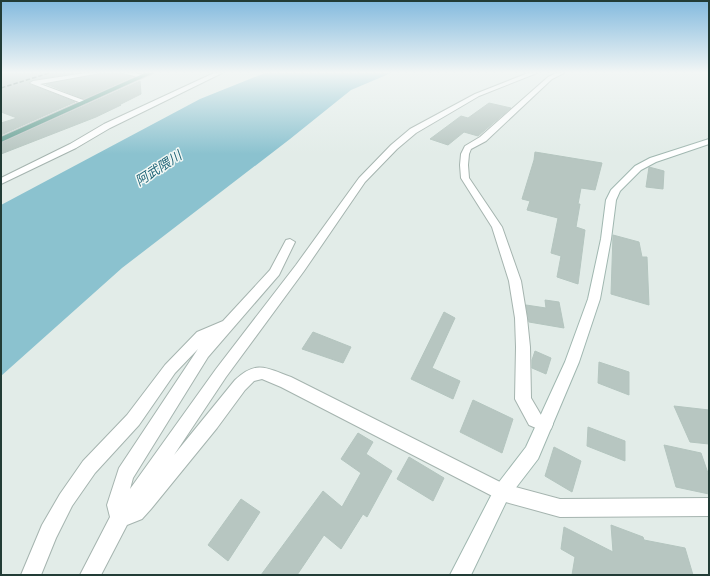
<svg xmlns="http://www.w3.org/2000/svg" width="710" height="576" viewBox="0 0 710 576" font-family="'Fira Sans Condensed','Noto Sans JP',sans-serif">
	<rect width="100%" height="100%" fill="#e2ece8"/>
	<path fill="#8bc2cf" d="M 265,73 L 391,73 L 351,90 L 290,139 L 122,268 L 1,376 L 1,205 L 200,99 Z"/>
	<path fill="#b7c6c1" stroke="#b4c5bf" d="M 1,73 L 74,73 L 33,80 L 29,83 L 29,84 L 75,102 L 1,135 L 1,123 L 17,118 L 1,112 Z
		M 101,73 L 122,73 L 132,77 L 84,99 L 46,84 Z
		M 140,81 L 141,94 L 119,105 L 121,105 L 96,117 L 1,154 L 1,143 Z
		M 489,103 L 511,108 L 478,136 L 464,132 L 448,145 L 430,139 L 461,116 L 468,118 Z
		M 535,152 L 602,163 L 595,190 L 581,188 L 578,204 L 580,204 L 576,227 L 585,230 L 578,284 L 557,277 L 561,256 L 551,253 L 558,218 L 527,210 L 530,201 L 522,199 L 534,160 Z
		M 649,167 L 664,171 L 663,189 L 646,187 Z
		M 613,235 L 639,242 L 642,257 L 647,257 L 649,305 L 611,294 Z
		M 545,300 L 559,302 L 564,328 L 529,322 L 526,305 L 546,308 Z
		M 444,312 L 455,318 L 432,368 L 460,381 L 453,399 L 411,379 Z
		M 313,332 L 351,347 L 343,363 L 302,349 Z
		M 535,351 L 551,358 L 546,374 L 532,368 L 532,360 Z
		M 599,362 L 629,372 L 629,395 L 598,383 Z
		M 473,400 L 513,419 L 502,453 L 460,432 Z
		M 674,406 L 709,410 L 709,444 L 690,442 Z
		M 588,427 L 625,441 L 625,461 L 587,446 Z
		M 358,433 L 373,442 L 366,454 L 392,471 L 367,517 L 363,514 L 341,549 L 324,535 L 297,575 L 261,575 L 323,491 L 342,507 L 361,473 L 341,459 Z
		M 664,445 L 701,453 L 709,476 L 709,494 L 676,487 Z
		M 554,447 L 581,461 L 572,492 L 545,476 Z
		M 409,457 L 444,478 L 433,501 L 397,479 Z
		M 241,499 L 260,512 L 228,561 L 208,545 Z
		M 611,525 L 643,537 L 644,540 L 685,548 L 693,575 L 572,575 L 575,557 L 561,549 L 564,527 L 613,552 Z"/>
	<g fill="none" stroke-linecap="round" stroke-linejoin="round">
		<g stroke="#a5b4af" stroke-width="2">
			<path id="street" d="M 85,73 L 100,73 L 40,84 L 86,101 L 86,103 L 84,104 L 30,83 L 33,81 Z
				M 123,73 L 136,73 L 145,76 L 142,78 Z
				M 214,73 L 222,73 L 110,128 L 76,148 L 1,184 L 1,178 L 70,144 L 104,124 Z
				M 528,73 L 537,73 L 479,96 L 416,133 L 397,149 L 365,182 L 304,271 L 226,377 L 174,455 L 235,380 C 257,360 266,368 291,377 L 504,484 L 560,499 L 709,498 L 709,516 L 560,517 L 502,501 L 281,387 L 262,379 L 254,381 L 245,390 L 217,428 L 151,509 L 142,519 L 127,525 L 101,575 L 80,575 L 110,517 L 107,505 L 119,468 L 198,349 L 175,373 L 139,425 L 95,473 L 72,506 L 56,538 L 41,575 L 21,575 L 42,525 L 60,494 L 83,461 L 127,415 L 165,365 L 197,332 L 223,321 L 270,270 L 286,240 L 290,239 L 295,242 L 279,275 L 208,357 L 133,478 L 130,489 L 216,369 L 296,265 L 359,178 L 391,145 L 410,129 L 475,94 Z
				M 556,73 L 564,73 L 552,79 L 486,141 L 471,149 L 469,154 L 468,165 L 469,178 L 502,227 L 521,281 L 527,318 L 530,347 L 531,398 L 541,415 L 551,419 L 553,424 L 551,429 L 545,432 L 529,425 L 515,399 L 516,347 L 515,318 L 509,281 L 492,227 L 461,178 L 460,165 L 461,154 L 465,146 L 480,137 L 548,77 Z"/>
		</g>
		<g stroke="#a0b7b0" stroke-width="2">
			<path id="secondary" d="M 709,139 L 709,144 L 656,162 L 641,170 L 620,191 L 616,200 L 611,239 L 600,299 L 579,362 L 538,459 L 508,498 L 471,575 L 450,575 L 496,486 L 526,447 L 565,362 L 588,299 L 601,239 L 606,200 L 611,190 L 635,166 L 650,158 Z"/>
		</g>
		<g stroke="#c1c8c7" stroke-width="2">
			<path id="primary" d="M 145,73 L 153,73 L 1,142 L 1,137 Z"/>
		</g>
		<use href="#street" fill="#fff" fill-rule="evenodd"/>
		<use href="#secondary" fill="#fff" fill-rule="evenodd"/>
		<use href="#primary" fill="#67a094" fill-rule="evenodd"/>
		<path stroke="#5d7871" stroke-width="1.5" stroke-dasharray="4.5 2" stroke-linecap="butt" d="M 1,88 L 49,73"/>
	</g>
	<linearGradient id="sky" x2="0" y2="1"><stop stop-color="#83bade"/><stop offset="0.47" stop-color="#f2f6f5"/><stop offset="1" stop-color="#f2f6f5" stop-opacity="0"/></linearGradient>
	<rect width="710" height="154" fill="url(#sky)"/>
	<g text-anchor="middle" stroke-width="3" stroke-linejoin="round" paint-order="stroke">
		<g font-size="13" font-style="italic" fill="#1e6477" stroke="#f2f8f5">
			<text transform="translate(158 168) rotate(-33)" y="5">阿武隈川</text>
		</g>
	</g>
	<rect width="710" height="576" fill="none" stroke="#223c36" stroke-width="4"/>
</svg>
